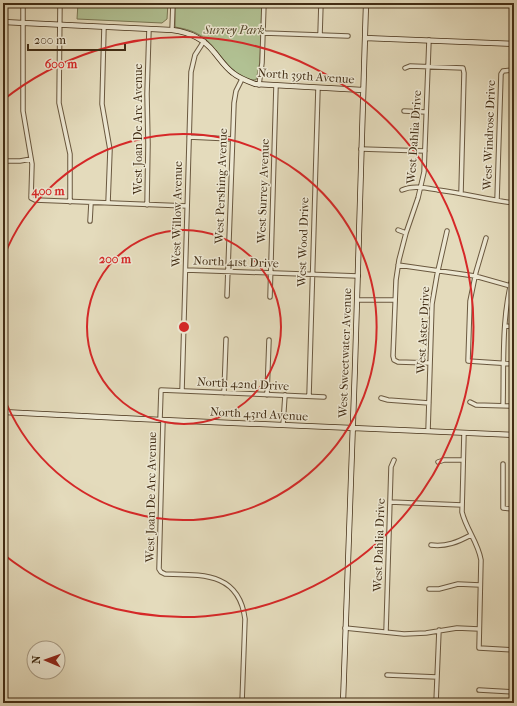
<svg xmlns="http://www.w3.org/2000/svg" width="517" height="706" viewBox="0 0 517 706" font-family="'IM FELL French Canon',serif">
	<rect width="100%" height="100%" fill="#e4dbbc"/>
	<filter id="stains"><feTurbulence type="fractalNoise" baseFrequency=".005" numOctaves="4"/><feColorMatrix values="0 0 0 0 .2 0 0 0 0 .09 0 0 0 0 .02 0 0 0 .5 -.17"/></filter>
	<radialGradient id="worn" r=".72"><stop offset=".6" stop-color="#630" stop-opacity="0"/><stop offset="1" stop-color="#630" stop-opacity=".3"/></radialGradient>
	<path fill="#b1c193" stroke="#7a7754" d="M 78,3 L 168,3 L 167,19 L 162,23 L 77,19 Z
		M 175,3 L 262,3 L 260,62 L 256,80 C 232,81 220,50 204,38 C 195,31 186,29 175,27 Z"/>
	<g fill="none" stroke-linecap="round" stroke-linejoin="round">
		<g stroke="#6a583f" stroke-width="5.5">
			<path id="street" d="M 23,3 L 23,111 L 32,164 L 31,198 L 35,200 L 187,206
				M 60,3 L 59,103 L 70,154 L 70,202
				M 104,27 L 102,104 L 110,150 L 108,203
				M 172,30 L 173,3
				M 264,33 L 348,36
				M 320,35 L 321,3
				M 429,40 L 424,172 L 418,198 L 406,233 L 399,260 L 396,280 L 393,356 L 394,360 L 398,362 L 430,363
				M 405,68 L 410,66 L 463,68 L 464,73 L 461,193
				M 259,85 L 262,63 L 264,3
				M 404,111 L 426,112
				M 189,137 L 232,139
				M 361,149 L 425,151
				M 3,161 L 20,161 L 31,159
				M 402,190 C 413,185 426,188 438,190 C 463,193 489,200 514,203
				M 497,200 L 501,74 L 503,71 L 514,70
				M 147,205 L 148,144 L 147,94 L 149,29
				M 90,221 L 91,203
				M 398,230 L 406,233
				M 486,238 L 476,272 L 470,301 L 468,361 L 514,364
				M 398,265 L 475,276 L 514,287
				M 186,270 L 358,276
				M 227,296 L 234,103 L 236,91 L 242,79
				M 270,297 L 276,86
				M 357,300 L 395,300
				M 506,326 L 514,327
				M 182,391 L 191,72 L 195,55 L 204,41
				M 224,393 L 226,339
				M 267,395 L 269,340
				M 309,396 L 318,88
				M 381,398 L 388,400 L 429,403
				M 470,402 L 476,405 L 514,406
				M 503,406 C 504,363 501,313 514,272
				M 160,420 L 161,390 L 324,397
				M 163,420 L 159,569 L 161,572 L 165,574 C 202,575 239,572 245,619 L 242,703
				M 283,425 L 285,395
				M 428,431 L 432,304 L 437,275 L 447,231
				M 464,433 L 462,512 C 466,529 478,542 481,560 L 479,648 L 514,650
				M 438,462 L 444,460 L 463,460
				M 503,464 L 503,508 L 514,509
				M 390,502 L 462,505
				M 431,545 C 446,547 458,542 471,535
				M 429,589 L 439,589 L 458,584 L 480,585
				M 345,628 L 404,634 L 426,633 L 457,628 L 479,629
				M 386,632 L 391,467 L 394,460
				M 387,675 L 437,677
				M 479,690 L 514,692
				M 436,703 L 439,630"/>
		</g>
		<g stroke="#422d15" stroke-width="6">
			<path id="secondary" d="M 3,22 L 172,30 C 189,32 203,38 214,52 C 220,59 225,67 233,73 C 239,78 247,81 255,84 L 363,90
				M 365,38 L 514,44
				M 3,412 L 141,419 L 514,435
				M 343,703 L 355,366 L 366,3"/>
		</g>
		<use href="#street" stroke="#ede8d3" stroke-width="3.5"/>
		<use href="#secondary" stroke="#ede8d3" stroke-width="4.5"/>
	</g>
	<g fill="none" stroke="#d62828" stroke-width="2">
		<circle cx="184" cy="327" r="97"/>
		<path d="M3 259A193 193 0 1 1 3 395"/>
		<path d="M3 100A290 290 0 1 1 3 554"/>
	</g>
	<g text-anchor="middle" stroke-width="3" stroke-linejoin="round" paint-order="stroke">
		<g font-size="12" font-style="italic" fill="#584b2e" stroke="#ede8d3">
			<text x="234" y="34">Surrey Park</text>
		</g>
		<g font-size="12" fill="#422d15" stroke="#ede8d3">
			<text transform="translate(306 76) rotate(4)" y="4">North 39th Avenue</text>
			<text transform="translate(138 129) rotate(-90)" y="4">West Joan De Arc Avenue</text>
			<text transform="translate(489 135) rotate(-88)" y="4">West Windrose Drive</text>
			<text transform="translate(414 137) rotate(-86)" y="4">West Dahlia Drive</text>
			<text transform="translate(221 186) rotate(-88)" y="4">West Pershing Avenue</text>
			<text transform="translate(263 191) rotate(-88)" y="4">West Surrey Avenue</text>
			<text transform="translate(177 214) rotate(-89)" y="4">West Willow Avenue</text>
			<text transform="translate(303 242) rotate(-88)" y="4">West Wood Drive</text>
			<text transform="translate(236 262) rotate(2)" y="4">North 41st Drive</text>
			<text transform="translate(423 330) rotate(-87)" y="4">West Aster Drive</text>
			<text transform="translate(345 353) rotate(-88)" y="4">West Sweetwater Avenue</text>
			<text transform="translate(243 384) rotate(3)" y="4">North 42nd Drive</text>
			<text transform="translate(259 414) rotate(3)" y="4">North 43rd Avenue</text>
			<text transform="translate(151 497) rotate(-89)" y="4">West Joan De Arc Avenue</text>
			<text transform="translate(379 545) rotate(-88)" y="4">West Dahlia Drive</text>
		</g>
	</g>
	<circle cx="184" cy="327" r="6" fill="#d62828" stroke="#ede8d3" stroke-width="2"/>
	<g font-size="12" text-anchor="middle" font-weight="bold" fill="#d62828" stroke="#ede8d3" stroke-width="3" stroke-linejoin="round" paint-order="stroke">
		<text x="61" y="68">600 m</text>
		<text x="48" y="195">400 m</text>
		<text x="115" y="263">200 m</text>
	</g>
	<rect width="517" height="706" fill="none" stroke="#e4dbbc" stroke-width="16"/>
	<rect x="4" y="4" width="509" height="698" fill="none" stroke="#422d15" stroke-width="2"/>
	<rect x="8" y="8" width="501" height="690" fill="none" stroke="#422d15"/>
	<g transform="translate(46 660) rotate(272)"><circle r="19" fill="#ede8d3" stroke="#a99d87"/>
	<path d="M0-3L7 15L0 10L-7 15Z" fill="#8f2418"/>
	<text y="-6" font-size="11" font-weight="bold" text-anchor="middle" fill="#422d15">N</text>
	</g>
	<path d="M28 44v6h97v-6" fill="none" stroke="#422d15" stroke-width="2"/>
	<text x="34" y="44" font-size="12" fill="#422d15" stroke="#ede8d3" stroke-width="3" paint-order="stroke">200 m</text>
	<rect width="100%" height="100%" filter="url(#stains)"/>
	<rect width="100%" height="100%" fill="url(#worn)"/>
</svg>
